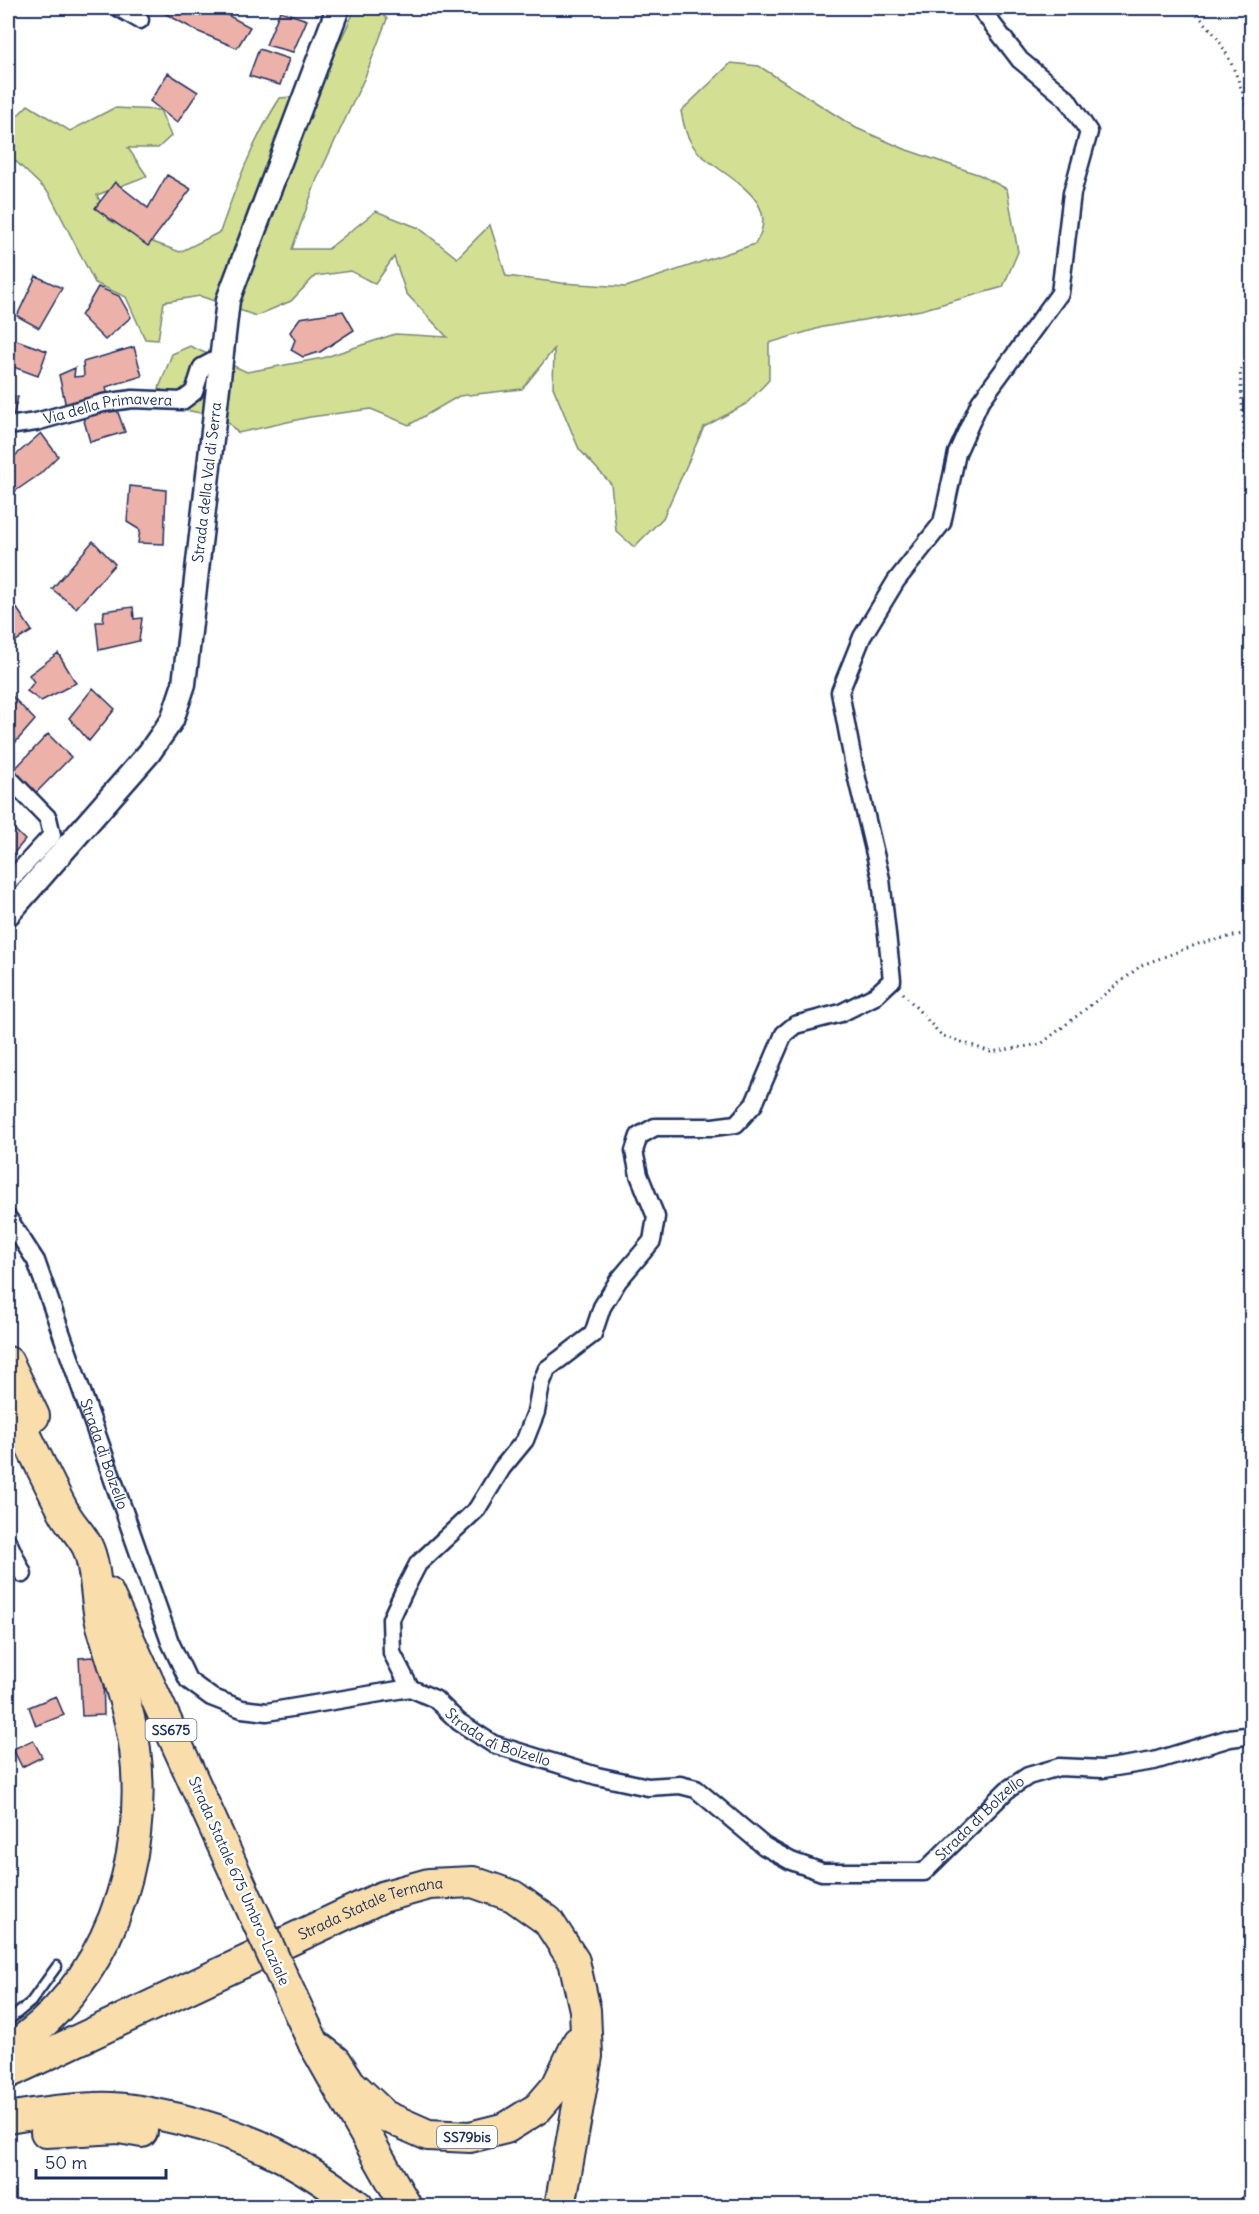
<svg xmlns="http://www.w3.org/2000/svg" width="1259" height="2214" viewBox="0 0 1259 2214" font-family="Delius,sans-serif">
	<rect width="100%" height="100%" fill="#fff"/>
	<filter id="ink" filterUnits="userSpaceOnUse"><feTurbulence type="fractalNoise" baseFrequency=".0167" numOctaves="2"/><feDisplacementMap in="SourceGraphic" scale="12" xChannelSelector="R" yChannelSelector="G"/><feConvolveMatrix kernelMatrix="1 2 1 2 8 2 1 2 1" color-interpolation-filters="sRGB"/></filter>
	<g filter="url(#ink)">
		<path fill="#d3df92" stroke="#778778" stroke-width="1.5" d="M 366,8 L 377,8 L 387,19 L 365,77 L 317,179 L 292,249 L 328,249 L 376,211 L 419,228 L 457,258 L 490,225 L 506,276 L 562,283 L 626,287 L 755,244 C 784,200 727,179 699,153 C 687,141 684,127 681,111 L 731,63 L 759,66 L 856,128 L 907,150 L 980,175 L 1007,189 L 1018,252 L 1003,287 L 921,310 L 823,327 L 769,343 L 769,380 L 746,404 L 704,427 L 663,518 L 634,547 L 616,531 L 611,484 L 579,449 L 553,387 L 554,349 L 522,389 L 459,396 L 409,425 L 371,409 L 310,417 L 238,433 L 224,418 L 181,409 L 159,388 L 172,354 L 190,346 L 247,372 L 323,358 L 395,334 L 447,337 L 406,293 L 394,257 L 375,284 L 351,271 L 315,276 L 291,301 L 256,316 L 200,296 L 164,302 L 158,340 L 145,339 L 126,297 L 95,283 L 49,193 L 8,154 L 8,125 L 28,105 L 70,131 L 114,108 L 160,110 L 171,136 L 158,148 L 128,148 L 147,176 L 97,195 L 109,220 L 150,241 L 180,252 L 220,232 C 236,186 253,140 280,98 L 314,95 L 354,12 Z"/>
		<path fill="#ecb1a9" stroke="#1b2f5e" stroke-width="1.5" d="M 155,8 L 214,8 L 250,27 L 237,48 L 199,32 Z
			M 280,11 L 307,20 L 293,52 L 266,45 Z
			M 259,49 L 289,59 L 280,85 L 249,76 Z
			M 168,73 L 198,92 L 177,123 L 150,101 Z
			M 167,175 L 191,189 L 148,246 L 95,208 L 115,182 L 148,208 Z
			M 36,276 L 62,288 L 39,328 L 17,316 Z
			M 98,287 L 119,296 L 131,317 L 105,340 L 81,316 Z
			M 343,311 L 354,330 L 320,352 L 303,357 L 291,350 L 295,340 L 290,332 L 300,318 Z
			M 8,337 L 47,351 L 38,376 L 8,365 Z
			M 134,347 L 142,376 L 106,387 L 108,397 L 66,407 L 59,375 L 75,368 L 74,377 L 84,376 L 83,362 Z
			M 8,396 L 18,397 L 12,420 L 8,418 Z
			M 116,407 L 125,432 L 90,442 L 83,417 Z
			M 41,433 L 58,456 L 40,474 L 11,494 L 8,489 L 8,462 Z
			M 130,486 L 166,490 L 164,544 L 138,543 L 140,530 L 127,522 Z
			M 93,541 L 115,564 L 76,608 L 52,589 Z
			M 16,607 L 32,631 L 8,646 L 8,612 Z
			M 133,607 L 134,619 L 142,618 L 139,641 L 99,650 L 96,622 L 103,622 L 104,611 Z
			M 58,653 L 76,683 L 41,701 L 27,691 L 34,682 L 29,675 Z
			M 93,688 L 115,709 L 89,741 L 69,718 Z
			M 8,692 L 35,720 L 14,744 L 8,737 Z
			M 48,734 L 71,757 L 34,795 L 12,772 Z
			M 8,823 L 25,840 L 8,860 Z
			M 92,1657 L 100,1663 L 103,1672 L 104,1715 L 82,1716 L 79,1658 Z
			M 56,1696 L 64,1715 L 36,1726 L 29,1707 Z
			M 33,1740 L 42,1757 L 22,1767 L 13,1749 Z"/>
		<g fill="none" stroke-linecap="round" stroke-linejoin="round">
			<g stroke="#1b2f5e" stroke-width="13">
				<path id="lane" d="M 8,2021 L 31,2002 L 57,1966"/>
			</g>
			<g stroke="#1b2f5e" stroke-width="21">
				<g id="street">
					<path d="M 119,8 L 140,20"/>
					<path id="s1" d="M 8,426 L 36,422 L 103,403 L 133,399 L 182,401 L 194,392 L 202,367 L 221,357"/>
					<path d="M 8,777 L 48,818 L 52,835 L 8,883"/>
					<path id="s2" d="M 8,1218 L 36,1261 L 170,1642 L 188,1680 L 211,1697 L 242,1709 L 267,1712 L 410,1688 L 435,1699 L 459,1722 L 493,1744 L 597,1776 L 648,1787 L 680,1785 L 696,1789 L 764,1846 L 791,1861 L 822,1872 L 924,1872 L 1007,1790 L 1028,1776 L 1059,1767 L 1103,1769 L 1154,1761 L 1230,1738 L 1252,1735"/>
					<path d="M 8,1542 L 23,1574"/>
					<path d="M 410,1688 L 392,1653 L 391,1619 L 403,1593 L 418,1564 L 477,1509 L 502,1468 L 525,1440 L 536,1412 L 541,1384 L 547,1369 L 593,1334 L 602,1307 L 618,1281 L 652,1241 L 656,1217 L 639,1175 L 634,1151 L 639,1136 L 655,1127 L 713,1127 L 736,1124 L 754,1104 L 784,1034 L 795,1025 L 841,1013 L 875,996 L 892,980 L 881,879 L 854,766 L 840,692 L 862,637 L 896,581 L 942,523 L 957,453 L 980,402 L 1060,293 L 1072,193 L 1089,132 L 1067,99 L 1020,60 L 980,8"/>
					<path d="M 1247,2206 L 1252,2202"/>
				</g>
			</g>
			<g stroke="#1b2f5e" stroke-width="27">
				<g id="secondary">
					<path id="s3" d="M 8,914 L 149,753 L 172,720 L 184,684 L 228,300 L 338,8"/>
				</g>
			</g>
			<g stroke="#1b2f5e" stroke-width="34">
				<g id="highway">
					<path d="M 8,1362 L 34,1416"/>
					<path d="M 8,1399 C 27,1436 44,1475 64,1512 C 70,1524 81,1534 87,1546 C 97,1566 95,1599 101,1622 C 112,1663 129,1705 135,1749 C 149,1861 107,1987 8,2050"/>
					<path d="M 108,1593 L 254,1914"/>
					<path d="M 283,1978 L 314,2044 L 406,2206"/>
					<path d="M 314,2044 L 336,2061 L 350,2083 L 385,2116 L 428,2135 L 470,2137 L 506,2128 L 538,2108 L 557,2086 L 578,2042"/>
					<path id="s4" d="M 8,2073 L 382,1897 L 429,1884 L 473,1882 L 513,1896 L 548,1921 L 574,1961 L 585,2010 L 587,2056 L 560,2206"/>
					<path d="M 8,2118 C 36,2113 65,2109 94,2108 C 122,2106 152,2113 179,2119 C 252,2137 299,2161 358,2206"/>
					<path d="M 46,2132 L 119,2128 L 142,2132"/>
				</g>
			</g>
			<path stroke="#1b2f5e" stroke-width="3" stroke-dasharray="1.5 4.5" stroke-linecap="butt" d="M 1187,8 C 1225,31 1247,94 1252,136
				M 1252,347 L 1240,371 L 1252,558
				M 903,993 L 941,1035 L 991,1052 L 1041,1044 L 1142,965 L 1201,943 L 1247,933 L 1252,936"/>
			<use href="#lane" stroke="#fff" stroke-width="8"/>
			<use href="#street" stroke="#fff" stroke-width="16"/>
			<use href="#secondary" stroke="#fff" stroke-width="22"/>
			<use href="#highway" stroke="#f9deab" stroke-width="30"/>
			<g stroke="#1b2f5e" stroke-width="34" stroke-linecap="butt">
				<path id="highway-bridge" d="M 254,1914 L 283,1978"/>
			</g>
			<use href="#highway-bridge" stroke="#f9deab" stroke-width="30"/>
		</g>
	</g>
	<g text-anchor="middle" stroke-width="5" stroke-linejoin="round" paint-order="stroke">
		<g fill="#fff" stroke="#5f6d8e" stroke-width="1.5">
			<rect x="145.5" y="1719" width="51" height="22" rx="4.5"/>
			<rect x="437" y="2126" width="60" height="22" rx="4.5"/>
		</g>
		<g font-size="14" font-weight="bold" fill="#1b2f5e">
			<text x="171" y="1735">SS675</text>
			<text x="467" y="2142">SS79bis</text>
		</g>
		<g font-size="15" fill="#1b2f5e" stroke="#fff">
			<text dy="5" stroke="none"><textPath href="#s1" startOffset="102">Via della Primavera</textPath></text>
			<text dy="5" stroke="none"><textPath href="#s3" startOffset="495">Strada della Val di Serra</textPath></text>
			<text dy="5" stroke="none"><textPath href="#s2" startOffset="256">Strada di Bolzello</textPath></text>
			<text dy="5" stroke="none"><textPath href="#s2" startOffset="832">Strada di Bolzello</textPath></text>
			<text dy="5" stroke="none"><textPath href="#s2" startOffset="1372">Strada di Bolzello</textPath></text>
			<text transform="translate(239 1881) rotate(66)" y="5">Strada Statale 675 Umbro-Laziale</text>
			<text dy="5" stroke="none"><textPath href="#s4" startOffset="399">Strada Statale Ternana</textPath></text>
		</g>
	</g>
	<rect width="1259" height="2214" fill="none" stroke="#fff" stroke-width="30"/>
	<rect x="15" y="15" width="1229" height="2184" fill="none" stroke="#1b2f5e" stroke-width="2" filter="url(#ink)"/>
	<path d="M36 2169v9h130v-9" fill="none" stroke="#1b2f5e" stroke-width="3"/>
	<text x="45" y="2169" font-size="18" fill="#1b2f5e" stroke="#ffffff" stroke-width="4.5" paint-order="stroke">50 m</text>
</svg>
